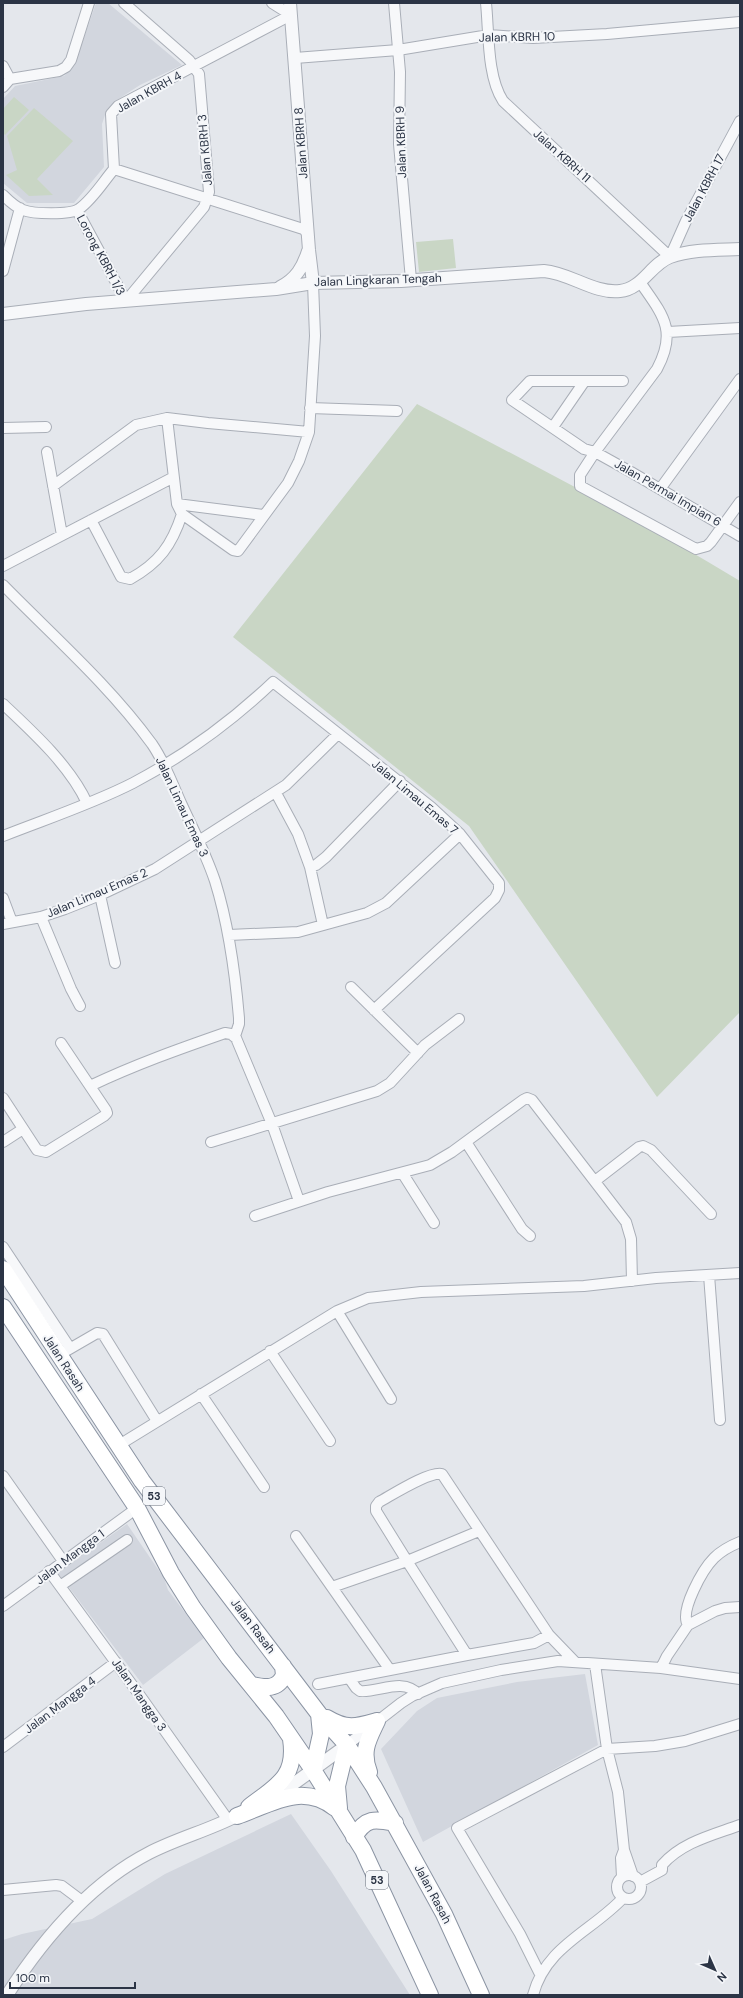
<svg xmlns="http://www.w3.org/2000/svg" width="743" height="1998" viewBox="0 0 743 1998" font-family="'DM Sans',sans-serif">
	<rect width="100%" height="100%" fill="#e4e7ec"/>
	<path fill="#d2d6de" d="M 96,3 L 108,3 L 182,65 L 140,85 L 117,100 L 106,112 L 102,124 L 104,167 L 74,203 L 27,203 L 3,183 L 3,99 L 15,86 L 64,76 L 74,66 Z
		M 127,1524 L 164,1578 L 168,1590 L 204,1638 L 143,1685 L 58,1573 Z
		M 585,1674 L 598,1745 L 423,1842 L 381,1749 L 417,1711 L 437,1698 L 517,1682 Z
		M 291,1814 L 331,1871 L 410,1995 L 3,1995 L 3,1940 L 22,1934 L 92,1919 L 165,1874 Z"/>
	<path fill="#c9d6c5" d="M 14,97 L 29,110 L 5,135 L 3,133 L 3,109 Z
		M 34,108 L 73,141 L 37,179 L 53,195 L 29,196 L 6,175 L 17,170 L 7,136 Z
		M 453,239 L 456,268 L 419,272 L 416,242 Z
		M 417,404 C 526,461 635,517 740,581 L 740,1012 L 657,1097 L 469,826 L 233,637 Z"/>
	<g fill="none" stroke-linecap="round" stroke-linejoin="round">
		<g stroke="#a9aeb7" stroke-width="12">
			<path id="minor" d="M 394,3 L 400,72 L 399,144 L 411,280
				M 486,3 C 489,32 487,77 503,101 L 670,257 L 686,221 L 740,121
				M 295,58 L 398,50 L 489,35 L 533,38 L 607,34 L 740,22
				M 3,66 L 10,79
				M 3,87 L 10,79 L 59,71 L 66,67 L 71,60 L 89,3
				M 114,169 L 303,229 L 308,233
				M 3,195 C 9,201 15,207 23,210 C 33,214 70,215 79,209 C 93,199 103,182 114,169 L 111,114 L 118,106 L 291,15 L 272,3
				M 77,210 L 126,301 L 204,207 L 209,192 L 199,74 L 189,60 L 124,3
				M 3,271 L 20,208
				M 640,282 C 662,314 678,330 657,369 L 595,452 L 580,475 L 580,486 L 696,549 L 707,546 L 711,542 L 740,502
				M 668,332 L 740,328
				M 623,381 L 530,381 L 512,400 L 584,449 L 595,452 L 631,472 L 740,536
				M 310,408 L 397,411
				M 167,418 L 177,504 L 182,514 L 233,550 L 238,551 L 288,483 L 299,461 L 309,432 L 315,336 L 313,283
				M 553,427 L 584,382
				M 3,428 L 46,427
				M 47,452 L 62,535
				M 53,486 L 136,425 L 167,418 L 208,423 L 309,432
				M 660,489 L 740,379
				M 177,504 L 263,515
				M 91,520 L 121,577 L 130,579 C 159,563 172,545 182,514
				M 3,566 L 172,478
				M 3,585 C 54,637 109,685 152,744 C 165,763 172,783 181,803 C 193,829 206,854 215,881 C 229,926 235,971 239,1018 L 239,1024 L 235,1036
				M 3,704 C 33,732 70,766 87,803
				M 276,793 L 298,834 L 310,867 L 323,925
				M 3,836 C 46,819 92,804 133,783 C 184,756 231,722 273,682 L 431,807 L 460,834 L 499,883 L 499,890 L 495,898 L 374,1010
				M 310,867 L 316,865 L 326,857 L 400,781
				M 100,895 L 115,963
				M 3,898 L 12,922
				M 41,917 L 71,989 L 80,1006
				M 3,924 L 41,917 L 65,909 L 100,895 L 155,869 L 286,785 L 338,734
				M 229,935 L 298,932 L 367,913 L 386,903 L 460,834
				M 351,987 L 418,1053
				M 90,1086 C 134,1065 179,1049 225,1033 L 231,1034 L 236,1038 L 272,1124 L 299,1201
				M 3,1098 L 37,1150 L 46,1152 L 104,1116 L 107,1113 L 106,1110 L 61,1043
				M 3,1142 L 23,1129
				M 211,1142 L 377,1091 L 390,1083 L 425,1045 L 459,1019
				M 466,1142 L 522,1229 L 530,1236
				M 403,1174 L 434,1223
				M 595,1181 L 639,1147 L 643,1146 L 651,1150 L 711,1214
				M 255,1216 L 328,1192 L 430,1165 L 452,1152 L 523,1100 L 527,1098 L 532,1100 L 626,1222 L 631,1239 L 632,1281
				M 3,1247 L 70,1348
				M 709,1275 L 720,1420
				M 337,1311 L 391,1399
				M 270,1351 L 330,1441
				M 59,1355 L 97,1333 L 103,1334 L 157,1421
				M 201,1394 L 264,1487
				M 119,1445 L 337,1311 L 368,1298 L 421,1292 L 584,1286 L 656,1278 L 740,1273
				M 3,1476 L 63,1561
				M 479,1531 L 407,1561 L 467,1655 L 534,1643 L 549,1635
				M 296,1536 L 390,1670
				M 49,1571 L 141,1697 L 228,1820
				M 60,1586 L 127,1540
				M 332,1587 L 407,1561 L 376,1511 L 376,1506 L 379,1502 C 392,1495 429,1471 442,1474 L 549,1635 L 575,1662
				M 3,1606 L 137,1508
				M 688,1625 C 679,1611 703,1569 714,1558 C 721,1551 730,1546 740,1542
				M 595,1664 L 607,1749 L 618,1792 L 624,1850 L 633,1876
				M 661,1668 L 667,1656 L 688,1625 L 715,1611 L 725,1608 L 740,1607
				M 349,1678 L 356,1688 L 360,1691 C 378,1693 403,1677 418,1694
				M 318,1684 L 467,1655
				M 347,1745 L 401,1703 L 412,1696 L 442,1683 L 501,1670 L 558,1661 L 661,1668 L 740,1679
				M 3,1747 L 116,1662
				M617 1887a12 12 0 1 1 24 0a12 12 0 1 1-24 0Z
				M 622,1877 L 621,1858 L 624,1850
				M 640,1882 L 662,1870 L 662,1865 C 682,1842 713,1835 740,1825
				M 3,1890 L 56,1885 L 62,1886 L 82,1901
				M 540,1974 L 520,1934 L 457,1828 L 607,1749 L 655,1746 L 685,1741 L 740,1724
				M 533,1995 C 546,1946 591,1932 623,1898"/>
		</g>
		<g stroke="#a9aeb7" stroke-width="14">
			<path id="tertiary" d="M 290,3 L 309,250 L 313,283
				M 280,287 C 296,279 303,267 308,251
				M 3,314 L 86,304 L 276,289 L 313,283 L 401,281 L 544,271 C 570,273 594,294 620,291 C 642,289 651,264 670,257 C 692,249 717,250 740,249
				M 269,1798 L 292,1785 L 347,1745
				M 7,1995 C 43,1939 89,1884 149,1853 C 180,1837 214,1829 244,1812"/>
		</g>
		<g stroke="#8b94a3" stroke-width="18">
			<path id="trunk" d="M 3,1269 L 142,1481 L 319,1714 L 347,1745 L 374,1787 L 444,1914 L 481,1995
				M 3,1307 L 137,1508 L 171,1573 L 193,1608 L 229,1658 L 276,1716 L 313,1770 L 363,1850 L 430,1995
				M 252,1685 C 265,1688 278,1690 284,1675 L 283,1666
				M 327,1718 C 347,1730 356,1727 377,1721
				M 313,1770 L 321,1734 L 319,1714
				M 369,1772 C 361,1751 368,1740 377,1721
				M 249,1807 C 276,1786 297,1778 291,1739
				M 339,1808 L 337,1786 L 347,1745
				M 237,1816 C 271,1804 302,1782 335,1808
				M 354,1837 C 366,1817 375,1819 395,1823"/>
		</g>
		<use href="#minor" stroke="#f7f8fa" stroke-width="10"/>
		<use href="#tertiary" stroke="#f7f8fa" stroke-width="12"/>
		<use href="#trunk" stroke="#fff" stroke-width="16"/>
	</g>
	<g text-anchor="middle" stroke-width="4" stroke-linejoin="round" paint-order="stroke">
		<g fill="#f4f6f9" stroke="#676e7b" stroke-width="1">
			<rect x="143" y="1487" width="22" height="18" rx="3"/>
			<rect x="366" y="1871" width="22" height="18" rx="3"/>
		</g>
		<g font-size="11" font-weight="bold" fill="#2b3445">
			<text x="154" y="1500">53</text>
			<text x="377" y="1884">53</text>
		</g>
		<g font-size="12" fill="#2b3445" stroke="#f4f6f9">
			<text transform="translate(517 37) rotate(-1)" y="4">Jalan KBRH 10</text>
			<text transform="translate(149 92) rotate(-29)" y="4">Jalan KBRH 4</text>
			<text transform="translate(401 142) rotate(-92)" y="4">Jalan KBRH 9</text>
			<text transform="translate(301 143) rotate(-94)" y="4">Jalan KBRH 8</text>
			<text transform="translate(205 150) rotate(-95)" y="4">Jalan KBRH 3</text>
			<text transform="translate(562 156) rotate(42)" y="4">Jalan KBRH 11</text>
			<text transform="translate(704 188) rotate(-62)" y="4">Jalan KBRH 17</text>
			<text transform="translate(101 255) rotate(62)" y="4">Lorong KBRH 1/3</text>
			<text transform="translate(378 280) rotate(-2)" y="4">Jalan Lingkaran Tengah</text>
			<text transform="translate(668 493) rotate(30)" y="4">Jalan Permai Impian 6</text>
			<text transform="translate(415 797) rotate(40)" y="4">Jalan Limau Emas 7</text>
			<text transform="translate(182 807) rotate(65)" y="4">Jalan Limau Emas 3</text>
			<text transform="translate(97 893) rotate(-23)" y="4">Jalan Limau Emas 2</text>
			<text transform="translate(64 1363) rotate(57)" y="4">Jalan Rasah</text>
			<text transform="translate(70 1557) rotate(-37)" y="4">Jalan Mangga 1</text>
			<text transform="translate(253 1626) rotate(53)" y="4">Jalan Rasah</text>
			<text transform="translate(139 1695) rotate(55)" y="4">Jalan Mangga 3</text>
			<text transform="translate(60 1705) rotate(-37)" y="4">Jalan Mangga 4</text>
			<text transform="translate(433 1894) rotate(62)" y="4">Jalan Rasah</text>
		</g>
	</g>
	<rect width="743" height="1998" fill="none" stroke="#2b3445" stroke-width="8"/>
	<g transform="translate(715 1970) rotate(135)" stroke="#f4f6f9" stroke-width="3" paint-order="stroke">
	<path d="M0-3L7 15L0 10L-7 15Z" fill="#2b3445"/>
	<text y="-6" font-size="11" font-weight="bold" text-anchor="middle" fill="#2b3445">N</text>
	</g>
	<path d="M10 1982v6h125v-6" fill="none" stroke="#2b3445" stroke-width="2"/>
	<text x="16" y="1982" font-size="12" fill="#2b3445" stroke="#f4f6f9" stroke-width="3" paint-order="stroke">100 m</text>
</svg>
